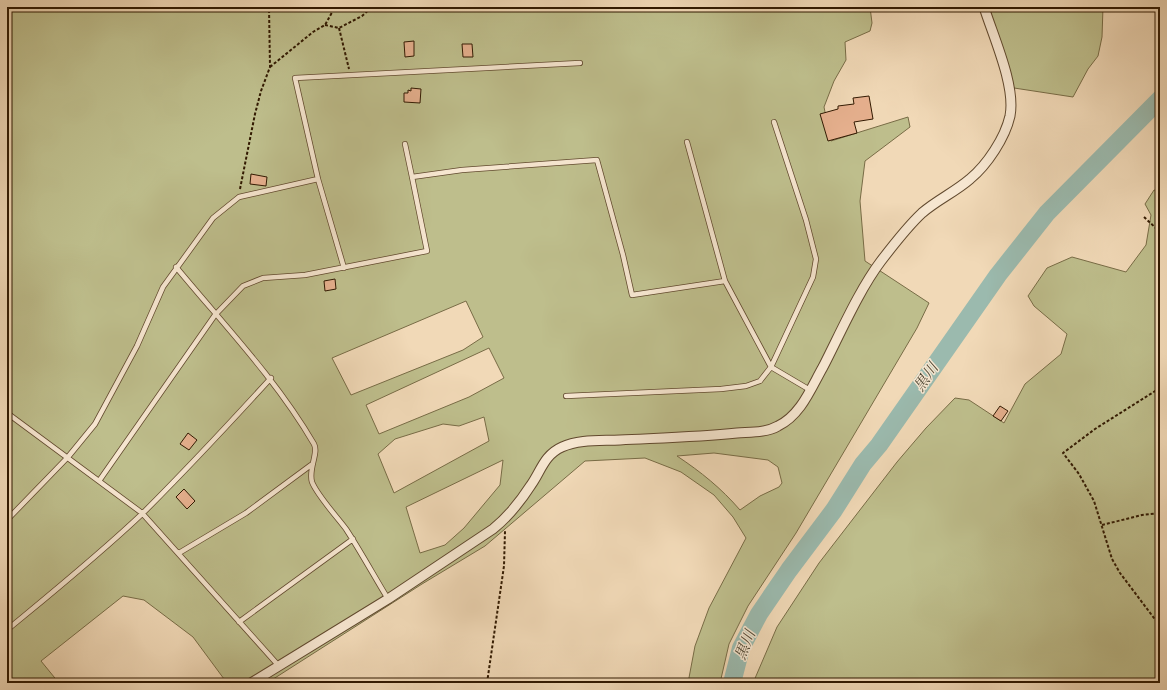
<svg xmlns="http://www.w3.org/2000/svg" width="1167" height="690" viewBox="0 0 1167 690" font-family="'Old Standard TT','Noto Serif JP',serif">
	<rect width="100%" height="100%" fill="#f1d9b7"/>
	<filter id="stains"><feTurbulence type="fractalNoise" baseFrequency=".005" numOctaves="4"/><feColorMatrix values="0 0 0 0 .2 0 0 0 0 .09 0 0 0 0 .02 0 0 0 .5 -.17"/></filter>
	<radialGradient id="worn" r=".72"><stop offset=".6" stop-color="#630" stop-opacity="0"/><stop offset="1" stop-color="#630" stop-opacity=".3"/></radialGradient>
	<path fill="#bebe8c" stroke="#786c46" fill-rule="evenodd" d="M 7,7 L 870,7 L 872,23 L 870,31 L 845,42 L 846,60 L 834,81 L 824,107 L 831,141 L 908,117 L 910,127 L 865,161 L 860,201 L 865,261 L 929,303 L 917,328 L 796,533 L 748,606 L 729,644 L 720,683 L 688,683 L 695,646 L 709,608 L 746,538 L 733,517 L 714,495 L 681,472 L 645,458 L 585,461 L 485,546 L 422,584 L 267,683 L 227,683 L 193,637 L 144,600 L 123,596 L 41,661 L 59,683 L 7,683 ZM 466,301 L 483,337 L 463,350 L 351,395 L 332,358 ZM 489,348 L 504,378 L 469,397 L 379,434 L 366,405 ZM 484,417 L 489,441 L 394,493 L 378,454 L 395,439 L 443,424 L 459,426 ZM 714,453 L 768,460 L 778,467 L 782,483 L 779,487 L 760,496 L 740,510 C 721,488 701,472 677,456 ZM 503,460 L 500,485 L 464,528 L 445,545 L 420,553 L 406,507 Z
		M 988,7 L 1103,7 L 1102,37 L 1098,56 L 1088,69 L 1073,97 L 1014,88 Z
		M 1154,190 L 1160,191 L 1160,683 L 753,683 L 777,627 L 819,563 L 897,462 L 926,428 L 955,398 L 969,400 L 1004,423 L 1025,384 L 1061,354 L 1067,334 L 1034,306 L 1028,296 L 1047,268 L 1072,257 L 1126,272 L 1146,245 L 1151,215 L 1145,204 Z"/>
	<g fill="none" stroke-linecap="round" stroke-linejoin="round">
		<path stroke="#9bbaae" stroke-width="18" d="M 732,683 L 741,648 L 759,614 L 789,570 L 834,510 L 863,464 L 879,445 L 998,275 L 1047,213 L 1160,99"/>
	</g>
	<path fill="#e6b08e" stroke="#311901" d="M 414,41 L 414,56 L 405,57 L 404,42 Z
		M 462,44 L 472,44 L 473,57 L 463,57 Z
		M 411,88 L 421,89 L 420,103 L 404,102 L 404,93 L 408,93 L 408,90 L 411,91 Z
		M 869,96 L 873,119 L 854,122 L 857,133 L 828,141 L 820,114 L 838,109 L 838,106 L 854,104 L 853,98 Z
		M 251,174 L 267,177 L 266,186 L 250,184 Z
		M 335,279 L 336,289 L 325,291 L 324,281 Z
		M 1000,406 L 1008,411 L 1001,421 L 993,416 Z
		M 188,433 L 197,440 L 189,450 L 180,444 Z
		M 184,489 L 195,501 L 187,509 L 176,497 Z"/>
	<g fill="none" stroke-linecap="round" stroke-linejoin="round">
		<g stroke="#61492e" stroke-width="6">
			<path id="lane" d="M 687,142 L 725,281
				M 405,144 L 412,177
				M 318,179 L 295,78 L 580,63
				M 176,267 C 224,325 276,379 314,444 C 319,453 308,469 312,482 C 317,495 337,517 346,529 C 361,552 374,576 388,599
				M 566,396 L 721,389 L 746,386 L 760,381 L 771,367 L 813,277 L 816,259 L 806,220 L 774,122
				M 7,413 L 142,513 L 278,665
				M 99,481 L 215,315 L 243,286 L 263,278 L 305,275 L 427,251 L 412,177 L 462,170 L 597,160 L 623,255 L 632,295 L 725,281 L 771,367 L 810,390
				M 7,520 L 68,457 L 95,424 L 137,346 L 163,287 L 213,218 L 239,197 L 318,179 L 344,268
				M 179,553 L 246,513 L 311,465
				M 239,622 L 353,539
				M 7,630 C 53,592 100,554 143,513 C 187,469 229,424 271,378"/>
		</g>
		<g stroke="#61492e" stroke-width="11">
			<path id="street" d="M 251,683 L 388,599 L 493,529 C 508,517 520,502 531,485 C 541,471 544,455 562,447 C 579,439 601,441 620,440 C 659,438 698,437 737,433 C 750,432 766,433 778,426 C 801,415 811,388 823,367 C 840,334 859,290 881,261 C 894,244 907,227 922,213 C 937,200 955,192 970,179 C 987,165 1005,138 1010,116 C 1016,86 993,36 984,7"/>
		</g>
		<path stroke="#311901" stroke-width="2" stroke-dasharray="3 2" stroke-linecap="butt" d="M 325,25 L 339,28 L 362,16 L 372,7
			M 339,28 L 349,69
			M 270,67 L 313,32 L 325,25 L 335,7
			M 240,189 L 255,114 L 261,91 L 270,67 L 269,7
			M 1144,217 L 1160,232
			M 1160,388 L 1095,429 L 1063,453 L 1079,474 L 1094,501 L 1112,559 L 1120,573 L 1160,626
			M 1102,525 L 1142,515 L 1160,513
			M 487,683 L 504,566 L 505,531"/>
		<use href="#lane" stroke="#f6e6d0" stroke-width="4.5"/>
		<use href="#street" stroke="#f6e6d0" stroke-width="9"/>
	</g>
	<g text-anchor="middle" stroke-width="3" stroke-linejoin="round" paint-order="stroke">
		<g font-size="15" font-style="italic" fill="#514935" stroke="#f6e6d0">
			<text transform="translate(926 377) rotate(-55)" y="5">黒川</text>
			<text transform="translate(745 645) rotate(-68)" y="5">黒川</text>
		</g>
	</g>
	<rect width="1167" height="690" fill="none" stroke="#f1d9b7" stroke-width="24"/>
	<rect x="8" y="8" width="1151" height="674" fill="none" stroke="#311901" stroke-width="2"/>
	<rect x="12" y="12" width="1143" height="666" fill="none" stroke="#311901"/>
	<rect width="100%" height="100%" filter="url(#stains)"/>
	<rect width="100%" height="100%" fill="url(#worn)"/>
</svg>
